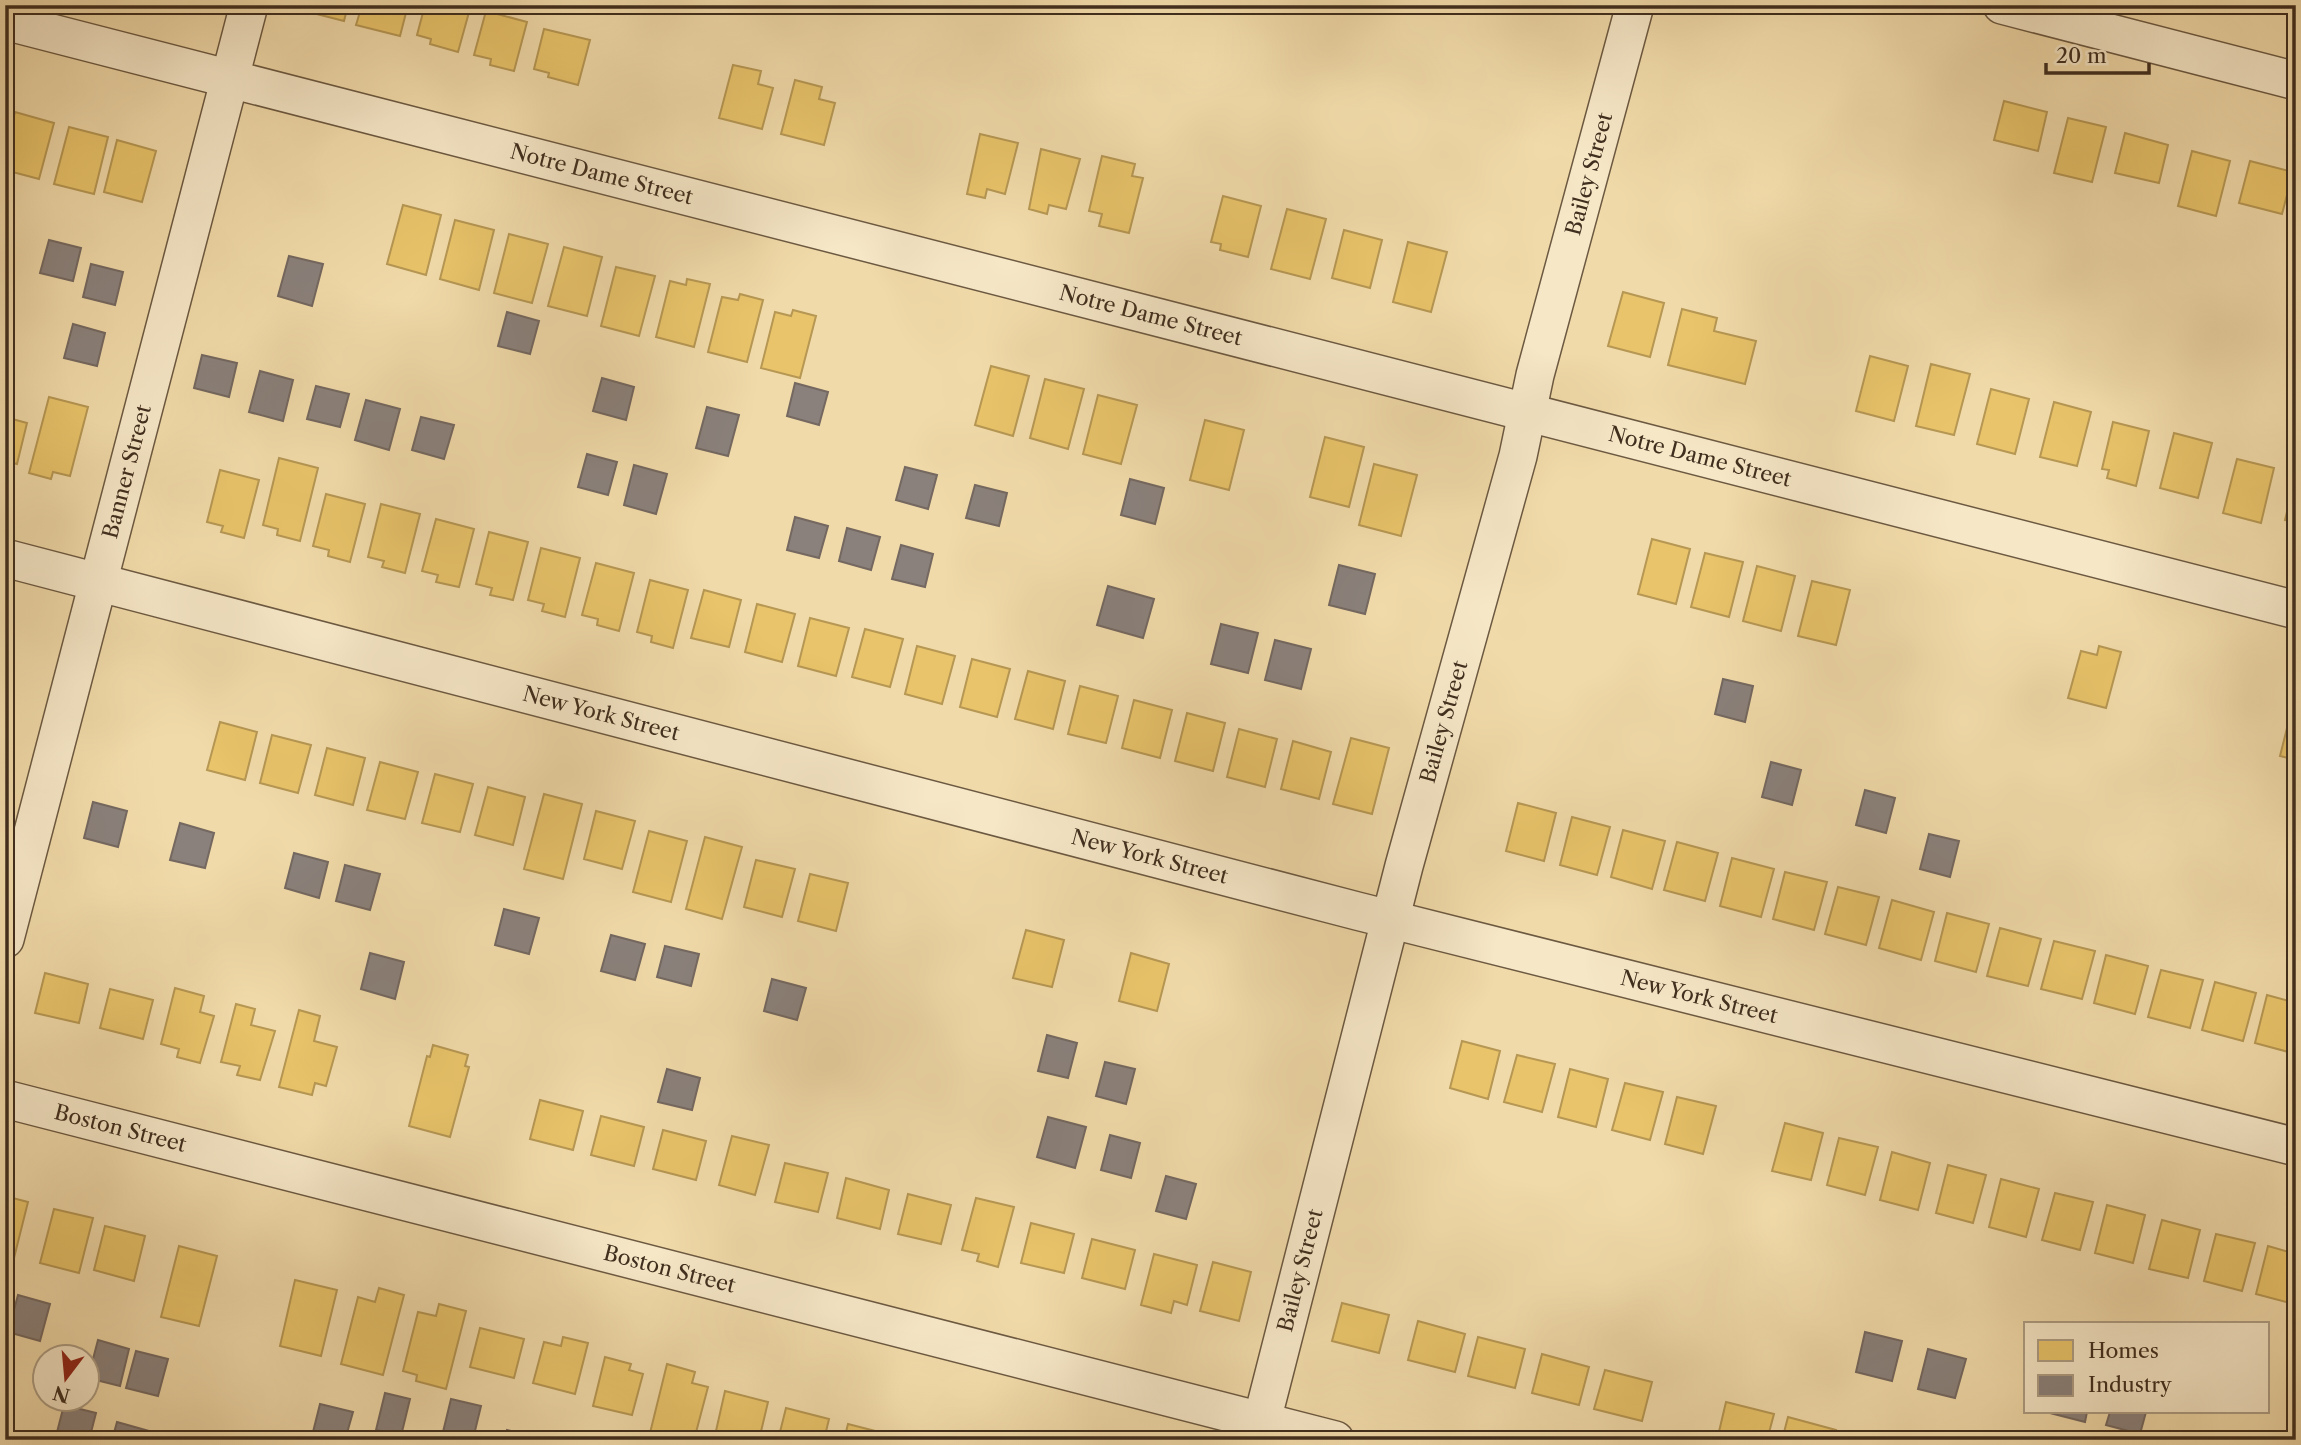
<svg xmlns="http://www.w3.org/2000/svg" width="2301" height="1445" viewBox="0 0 2301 1445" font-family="'Libre Caslon Text',serif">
	<rect width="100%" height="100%" fill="#f1daa9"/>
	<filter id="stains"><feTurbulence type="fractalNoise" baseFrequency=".00286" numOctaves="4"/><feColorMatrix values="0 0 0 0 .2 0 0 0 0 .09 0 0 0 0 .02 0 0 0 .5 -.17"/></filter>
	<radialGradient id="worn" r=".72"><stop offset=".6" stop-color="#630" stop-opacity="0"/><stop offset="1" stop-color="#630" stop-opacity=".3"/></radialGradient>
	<path fill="#e9c46a" stroke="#b69753" stroke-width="2" d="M 302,5 L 348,5 L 344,21 L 301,10 Z
		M 362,5 L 408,5 L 400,36 L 356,25 Z
		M 425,5 L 471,5 L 458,52 L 430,44 L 431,39 L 417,35 Z
		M 486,11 L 527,22 L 514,71 L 490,65 L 491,59 L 474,55 Z
		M 544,29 L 590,40 L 578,85 L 548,77 L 549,73 L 534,69 Z
		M 733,65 L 761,71 L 758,84 L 773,88 L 762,129 L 719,118 Z
		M 795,80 L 822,87 L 819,99 L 835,103 L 824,145 L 781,134 Z
		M 2004,101 L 2047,112 L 2038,151 L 1994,140 Z
		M 15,112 L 54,123 L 39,179 L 5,170 L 5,150 Z
		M 2068,118 L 2106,127 L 2092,182 L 2054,173 Z
		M 69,127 L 108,137 L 94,194 L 54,184 Z
		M 2125,133 L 2168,145 L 2159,183 L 2115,173 Z
		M 980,134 L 1018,143 L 1005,194 L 987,189 L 985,198 L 967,194 Z
		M 117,140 L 156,151 L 142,202 L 104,192 Z
		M 1041,149 L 1080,159 L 1066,209 L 1049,205 L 1047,214 L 1029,209 Z
		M 2192,151 L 2230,161 L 2216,216 L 2178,206 Z
		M 1102,156 L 1135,164 L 1132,176 L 1143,178 L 1129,233 L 1099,226 L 1102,214 L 1089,211 Z
		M 2250,161 L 2293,172 L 2282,214 L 2239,203 Z
		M 1223,196 L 1261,206 L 1248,257 L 1220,250 L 1221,244 L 1211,242 Z
		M 403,205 L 441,215 L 426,275 L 387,264 Z
		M 1287,209 L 1326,219 L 1310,279 L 1271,269 Z
		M 455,220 L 494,230 L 479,290 L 440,279 Z
		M 1344,230 L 1382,240 L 1370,288 L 1332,278 Z
		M 509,234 L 548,244 L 532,303 L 494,293 Z
		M 1408,242 L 1447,252 L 1431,312 L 1393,302 Z
		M 564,247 L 602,257 L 587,316 L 548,306 Z
		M 616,267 L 655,276 L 639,336 L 601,326 Z
		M 687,279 L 710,284 L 694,347 L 656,337 L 670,281 L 686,285 Z
		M 1623,292 L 1664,303 L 1650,357 L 1608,346 Z
		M 740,294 L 763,300 L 747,362 L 708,352 L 722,297 L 738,300 Z
		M 1682,309 L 1717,318 L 1714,331 L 1756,341 L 1745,384 L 1668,365 Z
		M 793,310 L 816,316 L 800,378 L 761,368 L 775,312 L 791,316 Z
		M 1870,356 L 1908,366 L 1894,421 L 1856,411 Z
		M 1931,364 L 1970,374 L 1954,435 L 1916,426 Z
		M 991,366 L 1029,376 L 1013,436 L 975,425 Z
		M 1045,379 L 1084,389 L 1068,449 L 1030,438 Z
		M 1991,389 L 2029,399 L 2015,454 L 1977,444 Z
		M 1098,395 L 1137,405 L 1121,464 L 1083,454 Z
		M 49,397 L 88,407 L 70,476 L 53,472 L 51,479 L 29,473 Z
		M 2054,402 L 2091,412 L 2077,466 L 2040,457 Z
		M 5,417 L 27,423 L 17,464 L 5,461 Z
		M 1205,420 L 1244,430 L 1229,490 L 1190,480 Z
		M 2113,422 L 2149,431 L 2136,486 L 2107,478 L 2109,470 L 2102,469 Z
		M 2174,433 L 2212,443 L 2198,498 L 2160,488 Z
		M 1325,437 L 1364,447 L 1349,507 L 1310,497 Z
		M 279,458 L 318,468 L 300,541 L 277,535 L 278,529 L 263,525 Z
		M 2237,459 L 2274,468 L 2261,523 L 2223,513 Z
		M 1374,464 L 1417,475 L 1401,536 L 1359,525 Z
		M 220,470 L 259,480 L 244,538 L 221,532 L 223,526 L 207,522 Z
		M 2296,476 L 2296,523 L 2285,520 Z
		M 326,494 L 365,504 L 350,562 L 328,556 L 329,550 L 313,546 Z
		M 381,504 L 420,514 L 405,573 L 382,567 L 384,561 L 368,557 Z
		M 436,519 L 474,529 L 459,587 L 436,582 L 438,575 L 422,571 Z
		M 489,532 L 528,542 L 513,600 L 490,595 L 492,588 L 476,584 Z
		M 1652,539 L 1690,549 L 1676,604 L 1638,594 Z
		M 541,548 L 580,558 L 565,617 L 542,611 L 544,604 L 528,600 Z
		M 1705,553 L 1743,562 L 1729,617 L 1691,607 Z
		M 596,563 L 634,573 L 619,631 L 597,625 L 598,619 L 582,615 Z
		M 1757,566 L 1795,576 L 1781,631 L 1743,621 Z
		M 650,580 L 688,590 L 673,648 L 651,642 L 652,636 L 637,632 Z
		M 1812,581 L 1850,590 L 1836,645 L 1798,636 Z
		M 704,590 L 741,600 L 729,647 L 691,638 Z
		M 757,604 L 795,614 L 782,662 L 745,652 Z
		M 810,618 L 849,628 L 836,676 L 798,666 Z
		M 865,629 L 903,639 L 890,687 L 852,677 Z
		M 917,646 L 955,656 L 942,704 L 905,694 Z
		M 2099,646 L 2121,652 L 2106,708 L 2068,698 L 2081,651 L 2097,655 Z
		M 972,659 L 1010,669 L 997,717 L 960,707 Z
		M 1028,671 L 1065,681 L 1053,729 L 1015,719 Z
		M 1080,686 L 1118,696 L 1106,743 L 1068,734 Z
		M 1134,700 L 1172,710 L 1160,758 L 1122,748 Z
		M 2294,700 L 2296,701 L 2296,760 L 2280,756 Z
		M 1187,713 L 1225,723 L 1213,771 L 1175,761 Z
		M 220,722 L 257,732 L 245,780 L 207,770 Z
		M 1239,729 L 1277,739 L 1265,787 L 1227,777 Z
		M 272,735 L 311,745 L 298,793 L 260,783 Z
		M 1351,738 L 1389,748 L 1372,814 L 1333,804 Z
		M 1293,741 L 1331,752 L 1319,799 L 1281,789 Z
		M 327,748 L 365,758 L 353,805 L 315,795 Z
		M 380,762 L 418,772 L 405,819 L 367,810 Z
		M 435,774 L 473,784 L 460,832 L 422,823 Z
		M 488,787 L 525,797 L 513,845 L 475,835 Z
		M 544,794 L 582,804 L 563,879 L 524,869 Z
		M 1518,803 L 1556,813 L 1544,861 L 1506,851 Z
		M 596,811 L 635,821 L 622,869 L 584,859 Z
		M 1572,817 L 1610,827 L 1597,875 L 1560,865 Z
		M 1623,830 L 1665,841 L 1652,889 L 1611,877 Z
		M 649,831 L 687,841 L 671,902 L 633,892 Z
		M 705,837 L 742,847 L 722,919 L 686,909 Z
		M 1677,842 L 1718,853 L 1705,901 L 1664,890 Z
		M 1732,858 L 1774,869 L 1761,917 L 1720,906 Z
		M 756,860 L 795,869 L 782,917 L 744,907 Z
		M 1785,872 L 1827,882 L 1814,930 L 1773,919 Z
		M 810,874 L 848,883 L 836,931 L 798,921 Z
		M 1838,887 L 1879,897 L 1866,945 L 1825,934 Z
		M 1892,900 L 1934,912 L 1921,960 L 1879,948 Z
		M 1947,913 L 1989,924 L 1976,972 L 1935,961 Z
		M 2000,928 L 2041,939 L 2028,986 L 1987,976 Z
		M 1026,930 L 1064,940 L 1052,987 L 1013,978 Z
		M 2054,941 L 2095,951 L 2082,999 L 2041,989 Z
		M 1131,953 L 1169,964 L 1157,1011 L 1119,1001 Z
		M 2106,955 L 2148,966 L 2135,1014 L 2094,1003 Z
		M 2161,970 L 2203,980 L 2190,1028 L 2148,1017 Z
		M 45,973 L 88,984 L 79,1023 L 35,1013 Z
		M 2215,982 L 2256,993 L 2243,1041 L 2202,1030 Z
		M 175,988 L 204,996 L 200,1012 L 214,1016 L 200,1063 L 177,1057 L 179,1049 L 161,1044 Z
		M 110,989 L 153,1000 L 143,1039 L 100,1028 Z
		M 2267,995 L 2296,1003 L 2296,1054 L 2255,1043 Z
		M 236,1004 L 255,1009 L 251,1025 L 275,1031 L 260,1080 L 237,1075 L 240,1066 L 221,1062 Z
		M 299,1010 L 320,1016 L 314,1041 L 337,1047 L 326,1086 L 315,1083 L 312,1095 L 279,1087 Z
		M 1462,1041 L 1500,1051 L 1488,1099 L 1450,1088 Z
		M 433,1045 L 468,1055 L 465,1066 L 469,1067 L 450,1137 L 409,1126 L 427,1056 L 430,1057 Z
		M 1517,1055 L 1555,1064 L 1542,1112 L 1504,1102 Z
		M 1570,1069 L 1608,1079 L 1596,1127 L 1558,1117 Z
		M 1625,1083 L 1663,1092 L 1650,1140 L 1612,1130 Z
		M 1677,1097 L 1716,1106 L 1703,1154 L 1665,1144 Z
		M 540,1100 L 583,1111 L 573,1150 L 530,1139 Z
		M 601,1116 L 644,1127 L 634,1166 L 591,1155 Z
		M 1785,1123 L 1823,1133 L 1811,1180 L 1772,1171 Z
		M 663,1130 L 706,1141 L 696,1180 L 653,1169 Z
		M 732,1136 L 769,1145 L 755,1195 L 719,1185 Z
		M 1839,1138 L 1878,1147 L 1865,1195 L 1827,1185 Z
		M 1892,1152 L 1930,1163 L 1918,1210 L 1880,1200 Z
		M 785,1163 L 828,1173 L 818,1212 L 775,1202 Z
		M 1948,1165 L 1986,1175 L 1973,1223 L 1936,1213 Z
		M 846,1178 L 889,1190 L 880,1229 L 837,1218 Z
		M 2001,1179 L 2039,1189 L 2026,1237 L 1989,1227 Z
		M 2055,1193 L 2093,1202 L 2080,1250 L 2042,1240 Z
		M 908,1194 L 951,1205 L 941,1244 L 898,1234 Z
		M 5,1196 L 28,1202 L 12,1266 L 5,1264 Z
		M 976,1198 L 1014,1207 L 998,1267 L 977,1261 L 979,1254 L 962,1250 Z
		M 2107,1205 L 2145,1215 L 2133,1263 L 2095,1253 Z
		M 54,1209 L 93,1218 L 79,1273 L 40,1263 Z
		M 2162,1220 L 2200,1230 L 2188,1278 L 2149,1269 Z
		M 1031,1223 L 1074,1234 L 1064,1273 L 1021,1263 Z
		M 105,1226 L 145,1236 L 134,1281 L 94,1270 Z
		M 2216,1234 L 2255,1243 L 2242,1291 L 2204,1281 Z
		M 1092,1239 L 1135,1250 L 1125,1289 L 1082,1278 Z
		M 179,1246 L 217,1256 L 199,1326 L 161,1317 Z
		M 2268,1246 L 2296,1254 L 2294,1304 L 2256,1294 Z
		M 1154,1254 L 1197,1265 L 1187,1305 L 1174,1301 L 1171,1313 L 1141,1305 Z
		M 1213,1262 L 1251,1272 L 1239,1321 L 1200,1311 Z
		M 295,1280 L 337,1290 L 321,1356 L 280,1346 Z
		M 379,1288 L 404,1295 L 383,1375 L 341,1364 L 358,1297 L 375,1302 Z
		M 1342,1303 L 1389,1315 L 1379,1353 L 1332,1341 Z
		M 439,1304 L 466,1311 L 446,1389 L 416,1381 L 417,1375 L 403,1371 L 418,1312 L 436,1316 Z
		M 1418,1321 L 1465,1334 L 1455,1372 L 1408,1360 Z
		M 480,1328 L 524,1339 L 514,1378 L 470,1367 Z
		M 563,1337 L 588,1343 L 575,1394 L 533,1383 L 544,1342 L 561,1346 Z
		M 1478,1337 L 1525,1349 L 1515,1388 L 1468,1376 Z
		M 1542,1354 L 1589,1367 L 1579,1405 L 1532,1393 Z
		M 605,1357 L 631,1364 L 629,1370 L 643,1374 L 632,1415 L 593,1406 Z
		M 667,1364 L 695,1372 L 692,1383 L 708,1387 L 694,1440 L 649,1437 Z
		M 1605,1370 L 1652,1382 L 1642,1421 L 1594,1409 Z
		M 725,1391 L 768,1402 L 759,1440 L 716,1431 Z
		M 1726,1402 L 1774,1414 L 1767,1440 L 1717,1440 Z
		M 786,1408 L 829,1419 L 824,1440 L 778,1440 Z
		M 1788,1417 L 1836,1430 L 1833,1440 L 1782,1440 Z
		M 848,1424 L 891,1435 L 890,1440 L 844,1440 Z"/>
	<path fill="#8a817c" stroke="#746860" stroke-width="2" d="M 49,240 L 81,248 L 73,281 L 40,273 Z
		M 289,256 L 323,264 L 312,306 L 278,296 Z
		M 91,264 L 123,272 L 115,305 L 83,297 Z
		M 507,312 L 539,321 L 530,354 L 498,346 Z
		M 73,324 L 105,333 L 97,366 L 64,358 Z
		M 202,355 L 237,363 L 229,397 L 194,388 Z
		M 260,371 L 293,380 L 283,421 L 249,412 Z
		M 602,378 L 634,387 L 626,420 L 593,411 Z
		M 795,383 L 828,392 L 819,425 L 787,416 Z
		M 316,386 L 349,394 L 340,427 L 307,419 Z
		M 366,400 L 400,409 L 389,450 L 355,440 Z
		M 707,407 L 739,415 L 728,456 L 696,448 Z
		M 421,417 L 454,425 L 444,459 L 412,450 Z
		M 587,454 L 617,462 L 608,495 L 578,487 Z
		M 634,465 L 667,474 L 656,514 L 624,505 Z
		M 905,467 L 937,475 L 928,509 L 896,500 Z
		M 1130,479 L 1164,488 L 1155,524 L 1121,515 Z
		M 975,485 L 1007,493 L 999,526 L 966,518 Z
		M 795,517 L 828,526 L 819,558 L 787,550 Z
		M 847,528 L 880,537 L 871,570 L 839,561 Z
		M 901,545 L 933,554 L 925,587 L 892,579 Z
		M 1339,565 L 1375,574 L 1365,614 L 1329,605 Z
		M 1108,586 L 1154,599 L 1143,638 L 1097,625 Z
		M 1221,624 L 1258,633 L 1248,673 L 1211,664 Z
		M 1275,640 L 1311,649 L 1301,689 L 1265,680 Z
		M 1723,679 L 1753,686 L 1745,722 L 1715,714 Z
		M 1771,762 L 1801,770 L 1792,805 L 1762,797 Z
		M 1865,790 L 1895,798 L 1886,833 L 1856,825 Z
		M 93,802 L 127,811 L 118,847 L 84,838 Z
		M 180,823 L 214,833 L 205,868 L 170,860 Z
		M 1929,834 L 1959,841 L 1950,877 L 1920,869 Z
		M 294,853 L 328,862 L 319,898 L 285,888 Z
		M 345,865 L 380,874 L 370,910 L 336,901 Z
		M 504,909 L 539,918 L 529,954 L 495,945 Z
		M 611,935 L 645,944 L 635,980 L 601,971 Z
		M 665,946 L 699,954 L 691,986 L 657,977 Z
		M 370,953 L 404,962 L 395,999 L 361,989 Z
		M 772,979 L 806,988 L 797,1020 L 764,1011 Z
		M 1047,1035 L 1077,1043 L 1068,1078 L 1038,1071 Z
		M 1105,1062 L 1135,1069 L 1126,1104 L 1096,1096 Z
		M 667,1069 L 700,1078 L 692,1110 L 658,1102 Z
		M 1048,1117 L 1086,1127 L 1075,1168 L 1037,1157 Z
		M 1110,1135 L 1140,1143 L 1131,1178 L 1101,1170 Z
		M 1166,1176 L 1196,1184 L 1186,1219 L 1156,1211 Z
		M 18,1295 L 50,1304 L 40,1341 L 8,1332 Z
		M 1865,1332 L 1902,1341 L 1892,1381 L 1856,1372 Z
		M 98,1340 L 129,1349 L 120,1386 L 88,1378 Z
		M 1928,1349 L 1966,1359 L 1955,1398 L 1918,1389 Z
		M 136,1351 L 168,1359 L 158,1396 L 126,1388 Z
		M 385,1393 L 410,1399 L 401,1436 L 376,1430 Z
		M 451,1399 L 481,1406 L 473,1439 L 443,1432 Z
		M 320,1404 L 353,1412 L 345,1440 L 311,1440 Z
		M 64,1405 L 96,1413 L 89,1440 L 55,1440 Z
		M 2046,1412 L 2087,1412 L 2085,1422 Z
		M 2110,1412 L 2146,1412 L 2140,1434 L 2106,1425 Z
		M 117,1422 L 149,1431 L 147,1440 L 112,1440 Z
		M 507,1430 L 537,1437 L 537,1440 L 505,1440 Z
		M 2170,1431 L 2202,1440 L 2167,1440 Z"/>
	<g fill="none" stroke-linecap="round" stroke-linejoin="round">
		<g stroke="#6c5941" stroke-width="40">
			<g id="street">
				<path d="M 2002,5 L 2296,81"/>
				<path id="s1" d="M 5,21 L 2296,610"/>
				<path id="s2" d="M 5,558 L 1357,911 L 2296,1147"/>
				<path id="s3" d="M 5,939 L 249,5"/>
				<path id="s4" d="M 5,1099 L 1335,1440"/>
				<path id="s5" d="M 1257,1440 L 1404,866 L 1518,456 L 1535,375 L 1635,5"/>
			</g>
		</g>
		<use href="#street" stroke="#f6e7c7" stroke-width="37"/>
	</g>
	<g text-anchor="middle" stroke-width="7" stroke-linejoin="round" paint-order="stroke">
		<g font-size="21" fill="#402e1e" stroke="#f6e7c7">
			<text dy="7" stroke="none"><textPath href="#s1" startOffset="616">Notre Dame Street</textPath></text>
			<text dy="7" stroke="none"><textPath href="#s5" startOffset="1309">Bailey Street</textPath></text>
			<text dy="7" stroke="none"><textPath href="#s1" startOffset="1183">Notre Dame Street</textPath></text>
			<text dy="7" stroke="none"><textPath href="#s1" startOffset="1750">Notre Dame Street</textPath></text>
			<text dy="7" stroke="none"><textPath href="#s3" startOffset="483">Banner Street</textPath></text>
			<text dy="7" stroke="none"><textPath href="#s2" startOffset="616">New York Street</textPath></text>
			<text dy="7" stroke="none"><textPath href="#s5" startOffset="742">Bailey Street</textPath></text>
			<text dy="7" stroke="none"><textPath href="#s2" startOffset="1183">New York Street</textPath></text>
			<text dy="7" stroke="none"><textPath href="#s2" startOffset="1750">New York Street</textPath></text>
			<text dy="7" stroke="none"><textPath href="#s4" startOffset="119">Boston Street</textPath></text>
			<text dy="7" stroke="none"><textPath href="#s4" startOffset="686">Boston Street</textPath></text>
			<text dy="7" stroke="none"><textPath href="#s5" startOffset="175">Bailey Street</textPath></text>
		</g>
	</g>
	<rect width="2301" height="1445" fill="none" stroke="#f1daa9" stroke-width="28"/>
	<rect x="7" y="7" width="2287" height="1431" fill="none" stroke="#402e1e" stroke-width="3.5"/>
	<rect x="14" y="14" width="2273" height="1417" fill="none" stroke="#402e1e" stroke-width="2"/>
	<rect x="2024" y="1322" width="245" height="91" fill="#f6e7c7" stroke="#ad9d83" stroke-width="2"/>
	<rect x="2038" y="1340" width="35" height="21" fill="#e9c46a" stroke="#ad9d83" stroke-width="2"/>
	<text x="2088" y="1358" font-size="21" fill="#402e1e">Homes</text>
	<rect x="2038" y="1375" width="35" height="21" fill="#8a817c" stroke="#ad9d83" stroke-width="2"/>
	<text x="2088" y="1392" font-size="21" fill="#402e1e">Industry</text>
	<g transform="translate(66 1378) rotate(196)"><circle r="33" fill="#f6e7c7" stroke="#ad9d83" stroke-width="2"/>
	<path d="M0-5L12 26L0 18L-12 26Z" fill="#8f2418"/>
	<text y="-10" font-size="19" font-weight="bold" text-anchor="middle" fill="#402e1e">N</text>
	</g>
	<path d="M2046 63v10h103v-10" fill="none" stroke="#402e1e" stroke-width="3.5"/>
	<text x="2056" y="63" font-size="21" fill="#402e1e" stroke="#f6e7c7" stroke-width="5" paint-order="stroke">20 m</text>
	<rect width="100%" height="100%" filter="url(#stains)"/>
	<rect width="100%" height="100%" fill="url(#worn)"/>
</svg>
